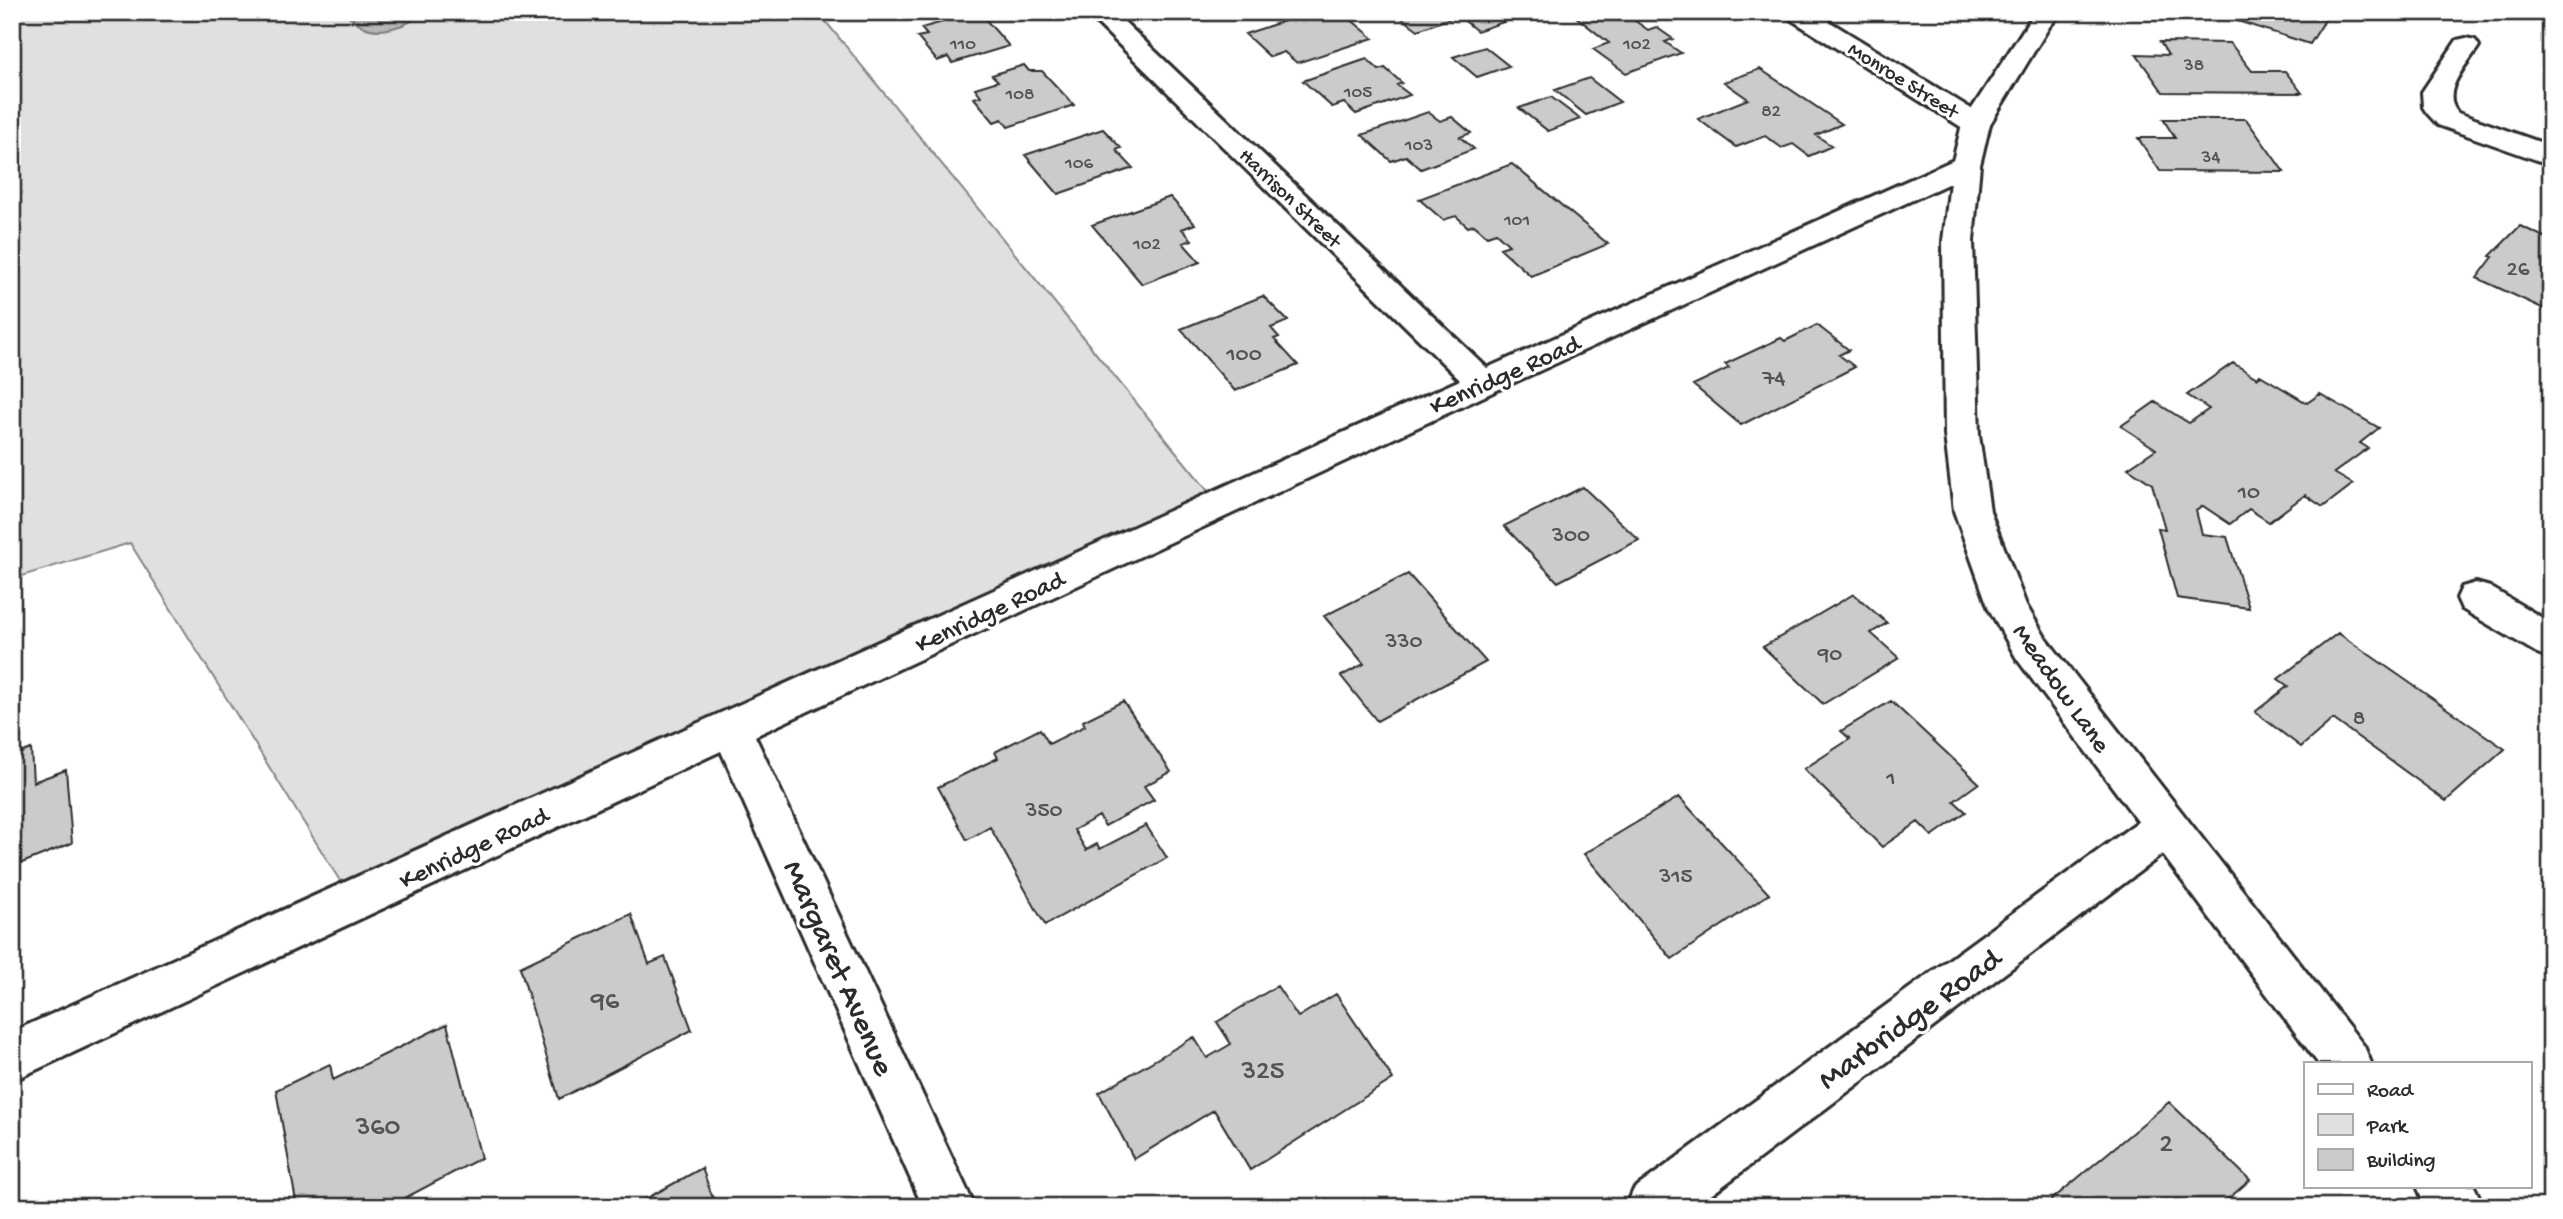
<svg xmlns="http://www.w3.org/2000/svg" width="2563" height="1219" viewBox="0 0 2563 1219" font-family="'Gochi Hand',sans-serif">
	<rect width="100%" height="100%" fill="#fff"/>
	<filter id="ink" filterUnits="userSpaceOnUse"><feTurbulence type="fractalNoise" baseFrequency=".0143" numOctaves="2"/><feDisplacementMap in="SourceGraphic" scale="14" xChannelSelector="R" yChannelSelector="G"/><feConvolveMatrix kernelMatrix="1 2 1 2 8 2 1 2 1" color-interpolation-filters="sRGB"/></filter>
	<g filter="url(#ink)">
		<path fill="#e0e0e0" stroke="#868686" stroke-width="2" d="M 12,12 L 818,12 L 1217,502 L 350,897 L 130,543 L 12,579 Z"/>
		<path fill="#b6b6b6" stroke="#7e7e7e" stroke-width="2" d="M 339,12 L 422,12 L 420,17 C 404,25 382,35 364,27 C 355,22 349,14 339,12 Z"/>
		<path fill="#cbcbcb" stroke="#2b2b2b" stroke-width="2" d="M 953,12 L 979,12 L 1009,46 L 952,63 L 948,57 L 937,61 L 917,37 L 927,35 L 921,28 L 943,22 L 939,17 Z
			M 1312,12 L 1342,12 L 1373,38 L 1297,63 L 1284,52 L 1270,57 L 1245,34 Z
			M 1394,12 L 1442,12 L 1451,18 L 1418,30 Z
			M 1496,12 L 1507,21 L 1477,31 L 1455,13 Z
			M 1570,12 L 1613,12 L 1625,20 L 1631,18 L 1648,30 L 1656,27 L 1673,39 L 1665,42 L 1681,53 L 1626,73 L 1593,49 L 1609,43 Z
			M 2209,12 L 2330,12 L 2310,44 Z
			M 2160,42 L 2230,43 L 2252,71 L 2285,71 L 2302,93 L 2163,92 L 2136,54 L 2168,55 Z
			M 1485,47 L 1509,66 L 1477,77 L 1453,57 Z
			M 1367,59 L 1379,70 L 1385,68 L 1402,83 L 1397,85 L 1410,95 L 1356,114 L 1344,103 L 1332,107 L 1303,81 Z
			M 1024,65 L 1029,71 L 1042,71 L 1074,105 L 1008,127 L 1002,119 L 994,122 L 974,98 L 981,96 L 975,88 L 998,81 L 992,75 Z
			M 1760,69 L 1842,124 L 1816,135 L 1832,146 L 1809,156 L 1793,144 L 1782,148 L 1765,136 L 1736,147 L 1698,119 L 1748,99 L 1724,82 Z
			M 1589,78 L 1620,102 L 1586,115 L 1555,90 Z
			M 1551,97 L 1580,119 L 1548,131 L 1519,108 Z
			M 1428,112 L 1440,121 L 1452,117 L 1471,133 L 1460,137 L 1474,149 L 1421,169 L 1406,156 L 1391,161 L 1362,135 Z
			M 2163,119 L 2246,119 L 2284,172 L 2160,171 L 2138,138 L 2175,138 Z
			M 1103,129 L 1121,148 L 1116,150 L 1133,168 L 1058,194 L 1025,155 Z
			M 1512,164 L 1608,244 L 1531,276 L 1500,248 L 1509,245 L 1496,233 L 1487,236 L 1474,225 L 1468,227 L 1456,216 L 1443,220 L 1419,199 Z
			M 1170,197 L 1195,224 L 1182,229 L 1192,240 L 1183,243 L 1200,262 L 1142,284 L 1092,225 Z
			M 2520,226 L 2551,240 L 2551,312 L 2477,278 L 2493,257 L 2490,256 Z
			M 1263,296 L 1288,321 L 1271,328 L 1279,337 L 1274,339 L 1298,365 L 1235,391 L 1181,329 Z
			M 1817,325 L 1849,350 L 1839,355 L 1855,367 L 1741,425 L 1693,385 L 1729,368 L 1725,364 L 1781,338 L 1785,341 Z
			M 2233,363 L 2257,378 L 2260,375 L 2307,403 L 2320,394 L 2379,428 L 2360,443 L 2368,448 L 2334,473 L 2353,484 L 2323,507 L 2305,495 L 2269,522 L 2249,509 L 2230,524 L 2203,506 L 2196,511 L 2202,534 L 2227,537 L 2249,608 L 2177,598 L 2158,528 L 2165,529 L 2152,484 L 2128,468 L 2156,449 L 2121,426 L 2155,402 L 2189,423 L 2209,409 L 2187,395 Z
			M 1583,487 L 1639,540 L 1558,582 L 1504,526 Z
			M 1408,574 L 1486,662 L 1377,721 L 1341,676 L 1364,664 L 1324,616 Z
			M 1854,594 L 1887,623 L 1871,633 L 1899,658 L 1823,704 L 1763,647 Z
			M 2338,633 L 2505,749 L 2446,801 L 2333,719 L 2301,747 L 2255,712 L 2288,686 L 2278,679 Z
			M 1123,701 L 1171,772 L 1144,786 L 1154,800 L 1105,826 L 1099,816 L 1074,830 L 1086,850 L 1097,844 L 1100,849 L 1146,825 L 1167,858 L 1045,925 L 990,827 L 967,840 L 938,787 L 998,758 L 995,752 L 1040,729 L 1049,744 L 1085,726 L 1083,721 Z
			M 1891,701 L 1979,783 L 1954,801 L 1966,812 L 1932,836 L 1918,822 L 1882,847 L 1804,769 L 1850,739 L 1841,731 Z
			M 31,749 L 33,782 L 66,770 L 72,843 L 12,867 L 12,756 Z
			M 1679,797 L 1769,894 L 1672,959 L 1584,854 Z
			M 631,914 L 649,964 L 665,957 L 692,1030 L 559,1099 L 520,967 Z
			M 1277,986 L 1298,1017 L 1336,994 L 1393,1079 L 1250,1170 L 1214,1110 L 1134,1159 L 1099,1093 L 1194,1037 L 1207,1058 L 1231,1044 L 1217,1022 Z
			M 447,1024 L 481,1158 L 388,1207 L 297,1207 L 276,1090 L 330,1064 L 333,1080 Z
			M 2169,1102 L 2250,1180 L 2219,1207 L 2043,1207 Z
			M 702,1168 L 716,1207 L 631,1207 Z"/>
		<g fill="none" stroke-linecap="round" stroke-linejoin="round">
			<g stroke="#2b2b2b" stroke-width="6">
				<path id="street" d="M 1086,12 L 1114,12 L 1487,368 L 1956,159 L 1966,156 L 1976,159 L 1980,165 L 1976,171 L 1495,391 L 755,736 L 975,1207 L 923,1207 L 721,751 L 12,1081 L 12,1032 L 1460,380 Z
					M 1783,12 L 1814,12 L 1986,118 L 1990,124 L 1986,130 L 1976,132 L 1966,130 L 1787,17 Z
					M 2466,38 L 2475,40 L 2479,46 C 2467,65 2439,92 2458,113 L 2551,146 L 2551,165 L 2438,125 L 2427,113 L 2423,107 L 2422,92 L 2457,40 Z
					M 2476,583 L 2490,587 L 2551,623 L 2551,658 L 2537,653 L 2462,609 L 2457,598 L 2462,587 Z
					M 2165,808 L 2180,813 L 2187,827 L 2180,841 L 1695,1207 L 1626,1207 L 1634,1189 L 2150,813 Z"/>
			</g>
			<g stroke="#2b2b2b" stroke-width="6">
				<path id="secondary" d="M 2035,12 L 2062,12 L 2049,27 L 1990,124 L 1980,165 L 1973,241 L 1979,435 L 1990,511 L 2026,605 L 2045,637 L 2364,1046 L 2371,1063 L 2318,1063 L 2017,659 L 1989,609 L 1954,511 L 1945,435 L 1943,241 L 1952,165 L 1962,124 Z
					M 2417,1186 L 2474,1186 L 2484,1207 L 2426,1207 Z"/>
			</g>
			<use href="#street" fill="#fff" fill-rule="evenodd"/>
			<use href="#secondary" fill="#fff" fill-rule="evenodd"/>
		</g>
	</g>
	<g text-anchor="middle" stroke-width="6" stroke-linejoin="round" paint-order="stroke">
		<g font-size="19" fill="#535353">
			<text x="963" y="49">110</text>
			<text x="1637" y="49">102</text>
			<text x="2194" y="70">38</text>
			<text x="1358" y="97">105</text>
			<text x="1020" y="99">108</text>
			<text x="1771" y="116">82</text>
			<text x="1419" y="150">103</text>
			<text x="2211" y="162">34</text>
			<text x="1079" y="168">106</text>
			<text x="1517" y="225">101</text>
			<text x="1147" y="249">102</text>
		</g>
		<g font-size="21" fill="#2b2b2b" stroke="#fff">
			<text transform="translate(1904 79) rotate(32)" y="7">Monroe Street</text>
			<text transform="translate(1291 197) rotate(44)" y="7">Harrison Street</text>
		</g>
		<g font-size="23" fill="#535353">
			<text x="2518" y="275">26</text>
			<text x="1244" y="360">100</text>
			<text x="1774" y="384">74</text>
			<text x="2249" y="498">10</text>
			<text x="1571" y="541">300</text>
			<text x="1404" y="647">330</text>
			<text x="1830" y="660">90</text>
			<text x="2359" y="724">8</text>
			<text x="1891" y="784">1</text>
			<text x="1044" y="816">350</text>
			<text x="1676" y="882">315</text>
		</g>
		<g font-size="26" fill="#2b2b2b" stroke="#fff">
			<text transform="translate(1504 373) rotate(-24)" y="9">Kenridge Road</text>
			<text transform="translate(989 610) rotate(-25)" y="9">Kenridge Road</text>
			<text transform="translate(2063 687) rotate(55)" y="9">Meadow Lane</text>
			<text transform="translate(473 846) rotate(-25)" y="9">Kenridge Road</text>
		</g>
		<g font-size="28" fill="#535353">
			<text x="605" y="1008">96</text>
			<text x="1263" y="1078">325</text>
			<text x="378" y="1134">360</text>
			<text x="2166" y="1151">2</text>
		</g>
		<g font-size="32" fill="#2b2b2b" stroke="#fff">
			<text transform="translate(841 967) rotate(66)" y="11">Margaret Avenue</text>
			<text transform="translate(1908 1017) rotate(-36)" y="11">Marbridge Road</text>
		</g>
	</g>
	<rect width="2563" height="1219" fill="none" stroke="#fff" stroke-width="42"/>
	<rect x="21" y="21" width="2521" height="1177" fill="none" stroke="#2b2b2b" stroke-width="2.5" filter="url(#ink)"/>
	<rect x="2304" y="1062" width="228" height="126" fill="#ffffff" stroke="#aaaaaa" stroke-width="2"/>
	<rect x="2318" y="1084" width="35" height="10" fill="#ffffff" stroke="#aaaaaa" stroke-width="2"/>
	<text x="2367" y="1096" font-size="21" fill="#2b2b2b">Road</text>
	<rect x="2318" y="1114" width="35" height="21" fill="#e0e0e0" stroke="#aaaaaa" stroke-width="2"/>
	<text x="2367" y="1132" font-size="21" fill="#2b2b2b">Park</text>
	<rect x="2318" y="1149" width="35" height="21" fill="#cbcbcb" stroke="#aaaaaa" stroke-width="2"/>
	<text x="2367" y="1166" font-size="21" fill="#2b2b2b">Building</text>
</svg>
